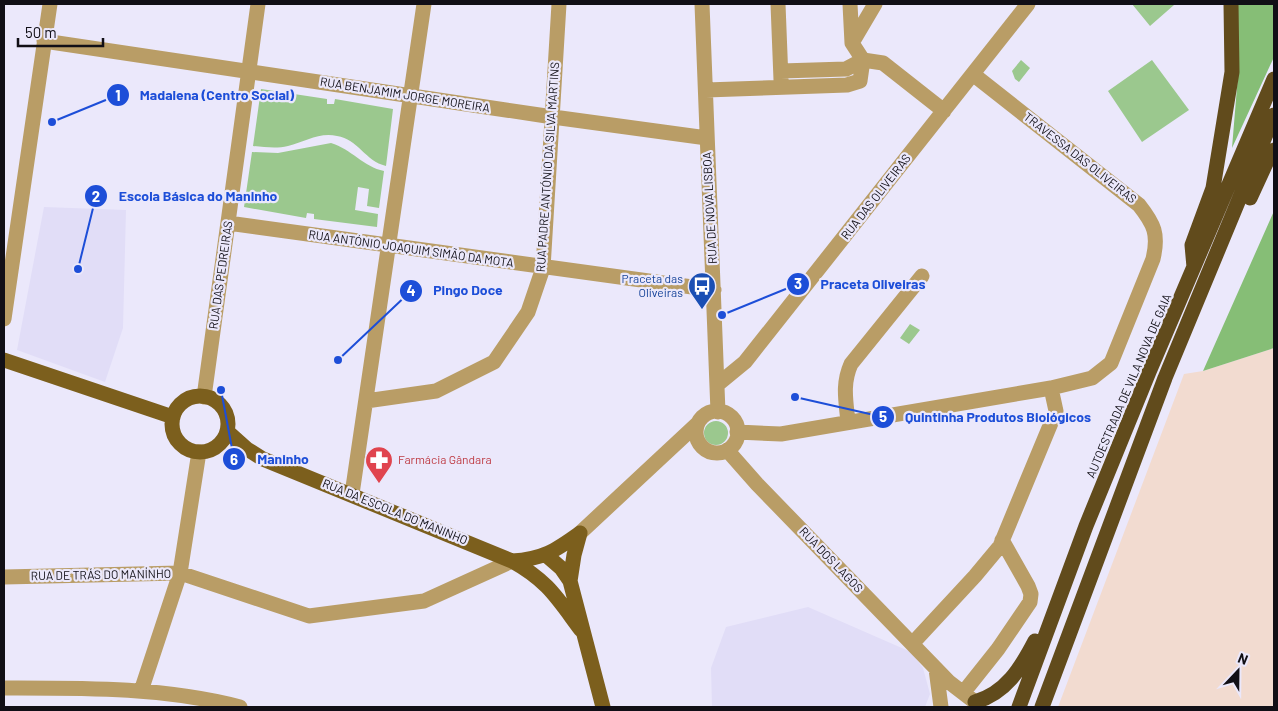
<svg xmlns="http://www.w3.org/2000/svg" width="1278" height="711" viewBox="0 0 1278 711" font-family="Barlow,sans-serif">
	<rect width="100%" height="100%" fill="#ebe8fb"/>
	<path fill="#f2dbd0" d="M 1274,348 L 1274,707 L 1058,707 L 1184,374 L 1203,371 Z"/>
	<path fill="#e1ddf7" d="M 44,207 L 126,210 L 123,328 L 105,382 L 17,350 Z
		M 808,607 L 911,652 L 923,668 L 930,694 L 925,707 L 712,707 L 711,668 L 726,627 Z"/>
	<path fill="#9bc88e" d="M 1132,4 L 1173,4 L 1174,5 L 1150,26 Z
		M 1021,60 L 1030,68 L 1019,82 L 1015,79 L 1012,71 Z
		M 1152,60 L 1189,110 L 1142,142 L 1108,91 Z
		M 261,89 L 327,99 L 327,104 L 334,104 L 335,99 L 393,109 L 386,166 C 365,161 358,139 337,136 C 319,132 305,142 288,146 C 276,149 265,147 253,146 Z
		M 331,143 C 351,149 364,167 384,171 L 379,208 L 367,206 L 369,189 L 358,187 L 355,210 L 378,214 L 377,227 L 314,219 L 314,214 L 307,213 L 306,218 L 244,207 L 252,152 L 278,153 Z
		M 910,324 L 920,330 L 909,344 L 900,338 Z
		M704 433a12 12 0 1 1 24 0a12 12 0 1 1-24 0Z"/>
	<path fill="#86be76" d="M 1235,4 L 1274,4 L 1274,57 L 1232,148 L 1238,75 Z
		M 1274,211 L 1274,348 L 1203,371 Z"/>
	<g fill="none" stroke-linecap="round" stroke-linejoin="round">
		<path stroke="#b99d66" stroke-width="15" d="M 702,4 L 718,412
			M 778,4 L 781,80
			M 850,4 L 852,43 L 863,60
			M 44,41 L 553,117 L 707,138
			M 852,43 L 875,4
			M 863,60 L 883,63 L 944,111
			M 781,71 L 846,69 L 863,60
			M 706,90 L 847,85 L 860,81 L 863,60
			M 228,223 L 714,290
			M 4,319 L 50,4
			M 717,385 L 745,362 L 1028,4
			M 204,397 L 258,4
			M 366,401 L 436,391 L 494,362 L 528,312 L 543,268 L 559,4
			M696 432a21 21 0 1 1 42 0a21 21 0 1 1-42 0Z
			M 848,422 C 846,401 842,384 851,364 L 922,276
			M 737,432 L 781,434 L 1051,388 L 1092,378 L 1111,363 L 1153,259 C 1159,234 1154,224 1139,205 L 974,75
			M 727,450 L 757,484 L 949,682 L 975,702 L 976,707
			M 352,494 L 424,4
			M 580,533 L 697,424
			M 4,577 L 180,573 L 309,616 L 424,601 L 512,561
			M 912,644 L 975,576 L 1000,546 L 1056,411 L 1051,388
			M 936,669 L 941,707
			M 4,688 C 83,688 163,687 240,707
			M 141,691 L 180,573 L 199,452
			M 963,693 L 998,649 L 1030,602 L 1031,594 L 1028,586 L 1002,540"/>
		<path stroke="#7c5f1d" stroke-width="15" d="M 4,360 L 173,417
			M172 424a28 28 0 1 1 56 0a28 28 0 1 1-56 0Z
			M 228,432 L 247,449 L 263,459 L 512,561 C 548,581 557,598 581,630
			M 546,555 L 561,568 L 570,581 L 603,707
			M 512,561 C 543,559 555,551 580,533
			M 570,581 L 574,555 L 580,533"/>
		<path stroke="#614b1c" stroke-width="15" d="M 1250,198 L 1268,159 L 1274,150
			M 1194,267 L 1192,245 L 1213,188 L 1232,72 L 1231,4
			M 975,702 C 1006,693 1021,668 1035,641
			M 1019,707 L 1086,526 L 1149,372 L 1274,79
			M 1042,707 L 1165,378 L 1274,115"/>
	</g>
	<defs>
		<g id="bus-pin" transform="scale(1.4375)"><path d="M0 17L-7.5 6A9.5 9.5 0 1 1 7.5 6Z" fill="#1a4fb4" stroke="#ebe8fb"/><path d="M-5-6H5V4H4V6H2V4H-2V6H-4V4H-5ZM-3.5-4V0h7V-4ZM-3.5 1.2v1.5H-2V1.2ZM2 1.2v1.5H3.5V1.2Z" fill="#fff"/></g>
		<g id="pharmacy-pin" transform="scale(1.4375)"><path d="M0 17L-7.5 6A9.5 9.5 0 1 1 7.5 6Z" fill="#e0444e" stroke="#ebe8fb"/><path d="M-2-6h4v4h4v4h-4v4h-4v-4h-4v-4h4Z" fill="#fff"/></g>
	</defs>
	<g fill-rule="evenodd">
		<use href="#bus-pin" x="702" y="286"/>
		<use href="#pharmacy-pin" x="379" y="460"/>
	</g>
	<g text-anchor="middle" stroke-width="4.5" stroke-linejoin="round" paint-order="stroke">
		<g font-size="12" fill="#110f16" stroke="#ebe8fb">
			<text transform="translate(405 95) rotate(9)" y="4">RUA BENJAMIM JORGE MOREIRA</text>
			<text transform="translate(1080 158) rotate(38)" y="4">TRAVESSA DAS OLIVEIRAS</text>
			<text transform="translate(548 167) rotate(-86)" y="4">RUA PADRE ANTÓNIO DA SILVA MARTINS</text>
			<text transform="translate(876 197) rotate(-52)" y="4">RUA DAS OLIVEIRAS</text>
			<text transform="translate(710 208) rotate(-93)" y="4">RUA DE NOVA LISBOA</text>
			<text transform="translate(411 249) rotate(8)" y="4">RUA ANTÓNIO JOAQUIM SIMÃO DA MOTA</text>
			<text transform="translate(221 275) rotate(-82)" y="4">RUA DAS PEDREIRAS</text>
			<text transform="translate(1129 386) rotate(-67)" y="4">AUTOESTRADA DE VILA NOVA DE GAIA</text>
			<text transform="translate(395 512) rotate(22)" y="4">RUA DA ESCOLA DO MANINHO</text>
			<text transform="translate(831 560) rotate(46)" y="4">RUA DOS LAGOS</text>
			<text transform="translate(101 575) rotate(-1)" y="4">RUA DE TRÁS DO MANÍNHO</text>
		</g>
		<g font-size="12" fill="#164399" stroke="#ebe8fb" text-anchor="end">
			<text x="683" y="283">Praceta das<tspan x="683" dy="14">Oliveiras</tspan></text>
		</g>
		<g font-size="12" fill="#be3a42" stroke="#ebe8fb" text-anchor="start">
			<text x="398" y="464">Farmácia Gândara</text>
		</g>
	</g>
	<path fill="none" stroke="#1d4ed8" stroke-width="2" d="M52 122L118 95M78 269L96 196M722 315L798 284M338 360L411 291M795 397L883 417M221 390L234 459"/>
	<g fill="#1d4ed8" stroke="#ebe8fb" stroke-width="2">
		<circle cx="52" cy="122" r="5"/>
		<circle cx="78" cy="269" r="5"/>
		<circle cx="722" cy="315" r="5"/>
		<circle cx="338" cy="360" r="5"/>
		<circle cx="795" cy="397" r="5"/>
		<circle cx="221" cy="390" r="5"/>
		<circle cx="118" cy="95" r="12"/>
		<circle cx="96" cy="196" r="12"/>
		<circle cx="798" cy="284" r="12"/>
		<circle cx="411" cy="291" r="12"/>
		<circle cx="883" cy="417" r="12"/>
		<circle cx="234" cy="459" r="12"/>
	</g>
	<g font-size="15" text-anchor="middle" font-weight="bold" fill="#fff">
		<text x="118" y="101">1</text>
		<text x="96" y="202">2</text>
		<text x="798" y="289">3</text>
		<text x="411" y="296">4</text>
		<text x="883" y="422">5</text>
		<text x="234" y="465">6</text>
	</g>
	<g font-size="14" text-anchor="middle" font-weight="bold" fill="#1d4ed8" stroke="#ebe8fb" stroke-width="4.5" stroke-linejoin="round" paint-order="stroke">
		<text x="217" y="100">Madalena (Centro Social)</text>
		<text x="198" y="201">Escola Básica do Maninho</text>
		<text x="873" y="289">Praceta Oliveiras</text>
		<text x="468" y="295">Pingo Doce</text>
		<text x="998" y="422">Quintinha Produtos Biológicos</text>
		<text x="283" y="464">Maninho</text>
	</g>
	<rect width="1278" height="711" fill="none" stroke="#110f16" stroke-width="10"/>
	<g transform="translate(1238 671) rotate(22)" stroke="#ebe8fb" stroke-width="4" paint-order="stroke">
	<path d="M0-4L9 19L0 12L-9 19Z" fill="#110f16"/>
	<text y="-8" font-size="14" font-weight="bold" text-anchor="middle" fill="#110f16">N</text>
	</g>
	<path d="M18 38v8h85v-8" fill="none" stroke="#110f16" stroke-width="2.5"/>
	<text x="25" y="38" font-size="15" fill="#110f16" stroke="#ebe8fb" stroke-width="4" paint-order="stroke">50 m</text>
</svg>
